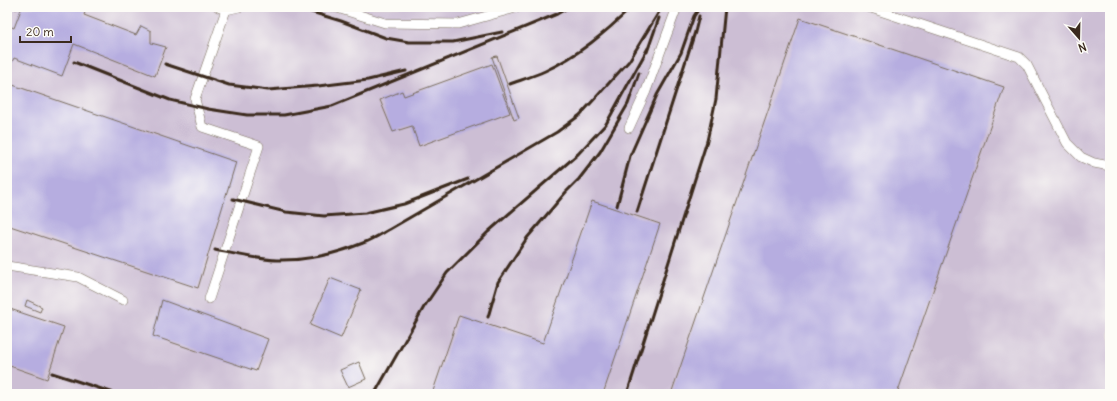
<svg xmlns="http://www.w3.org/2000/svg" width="1117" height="401" viewBox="0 0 1117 401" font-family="Delius,sans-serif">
	<rect width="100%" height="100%" fill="#fdfcf7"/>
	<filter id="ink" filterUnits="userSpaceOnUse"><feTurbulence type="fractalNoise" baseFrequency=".025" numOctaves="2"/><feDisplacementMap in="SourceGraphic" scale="8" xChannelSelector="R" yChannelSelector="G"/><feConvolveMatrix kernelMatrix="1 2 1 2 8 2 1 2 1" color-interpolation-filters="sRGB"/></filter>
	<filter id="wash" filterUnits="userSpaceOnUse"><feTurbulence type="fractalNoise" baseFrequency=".012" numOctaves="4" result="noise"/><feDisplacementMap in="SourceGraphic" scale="16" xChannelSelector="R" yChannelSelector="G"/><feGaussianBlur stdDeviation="0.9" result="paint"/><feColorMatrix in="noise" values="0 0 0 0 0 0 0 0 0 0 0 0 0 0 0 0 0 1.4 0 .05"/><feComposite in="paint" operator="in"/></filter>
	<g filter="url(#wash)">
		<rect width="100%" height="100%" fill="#f0e9d0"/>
		<path fill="#ccbed4" d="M 7,7 L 1110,7 L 1110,394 L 7,394 Z"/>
		<g id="blocks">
			<path fill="#b6ade0" d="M 22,7 L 87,7 L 84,15 L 136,35 L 141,26 L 151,31 L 151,43 L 166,47 L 155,76 L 74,44 L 62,76 L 14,58 L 12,62 L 7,60 L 7,25 L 14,28 Z
				M 800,18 L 1004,87 L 897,394 L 671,394 Z
				M 497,56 L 519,118 L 514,120 L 492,57 Z
				M 492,64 L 510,113 L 419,146 L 412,126 L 393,132 L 380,100 L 402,91 L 404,96 Z
				M 7,83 L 236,162 L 198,288 L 7,225 Z
				M 592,201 L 660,224 L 603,394 L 432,394 L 459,315 L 543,343 Z
				M 330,278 L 361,290 L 341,338 L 310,325 Z
				M 27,300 L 42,307 L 40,312 L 25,306 Z
				M 162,300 L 268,339 L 256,371 L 153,336 Z
				M 7,308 L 64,327 L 47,379 L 7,365 Z
				M 359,362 L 366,379 L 348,387 L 340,370 Z"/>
		</g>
	</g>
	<g filter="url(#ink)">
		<use href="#blocks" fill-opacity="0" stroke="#7a6d5c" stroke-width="1"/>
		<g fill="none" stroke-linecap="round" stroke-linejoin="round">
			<g stroke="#7a6d5c" stroke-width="10">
				<path id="lane" d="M 218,7 L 226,10 L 239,7
					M 334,7 L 385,23 L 458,24 L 519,7
					M 868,7 L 1019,57 L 1027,65 L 1067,143 L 1081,157 L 1094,163 L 1110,166
					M 629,128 L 646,91 L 677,7
					M 7,266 L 78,277 L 123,300
					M 209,299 L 259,146 L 202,127 L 195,99 L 226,10"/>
			</g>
			<use href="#lane" stroke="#fff" stroke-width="9"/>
			<path stroke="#3b2a1e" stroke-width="3" d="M 14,7 L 16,8
				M 295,7 L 341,21 L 386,38 L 409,42 L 453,42 L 502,32
				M 647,52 L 659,18
				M 74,62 L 170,100 L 208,109 L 247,115 L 284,115 L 332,106 L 557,14 L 569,7
				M 165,64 L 229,85 L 268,90 L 318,86 L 368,80 L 406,71
				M 510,84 C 521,80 534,76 545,71 C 578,56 606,32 632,7
				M 233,199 L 286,212 L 324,216 L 365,213 L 404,204 L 468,179
				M 617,206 L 630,156 L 657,95 L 681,53 L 694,16 L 700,7
				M 637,212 L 695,32 L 699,16
				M 215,250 C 235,254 256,259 276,260 C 305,261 336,254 363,243 C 372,240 381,234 390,229 L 557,132 L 580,115 L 629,61 L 662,7
				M 488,317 L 498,282 L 527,238 L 566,192 L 579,179 L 600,152 L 628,104 L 639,73
				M 52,373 L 117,394
				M 375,393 L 424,307 L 447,273 L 488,232 L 578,154 L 606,124 L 648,48
				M 627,394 L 707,141 L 716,99 L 725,7"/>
		</g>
	</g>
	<rect width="1117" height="401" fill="none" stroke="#fdfcf7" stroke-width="24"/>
	<g transform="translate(1079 38) rotate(160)" stroke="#fdfcf7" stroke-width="3" paint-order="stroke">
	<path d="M0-3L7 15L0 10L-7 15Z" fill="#3b2a1e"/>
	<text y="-6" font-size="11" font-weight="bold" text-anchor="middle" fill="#3b2a1e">N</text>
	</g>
	<path d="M20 36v6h51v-6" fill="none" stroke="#3b2a1e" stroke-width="2"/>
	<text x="26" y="36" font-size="12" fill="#3b2a1e" stroke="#fdfcf7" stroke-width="3" paint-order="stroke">20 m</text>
</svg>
